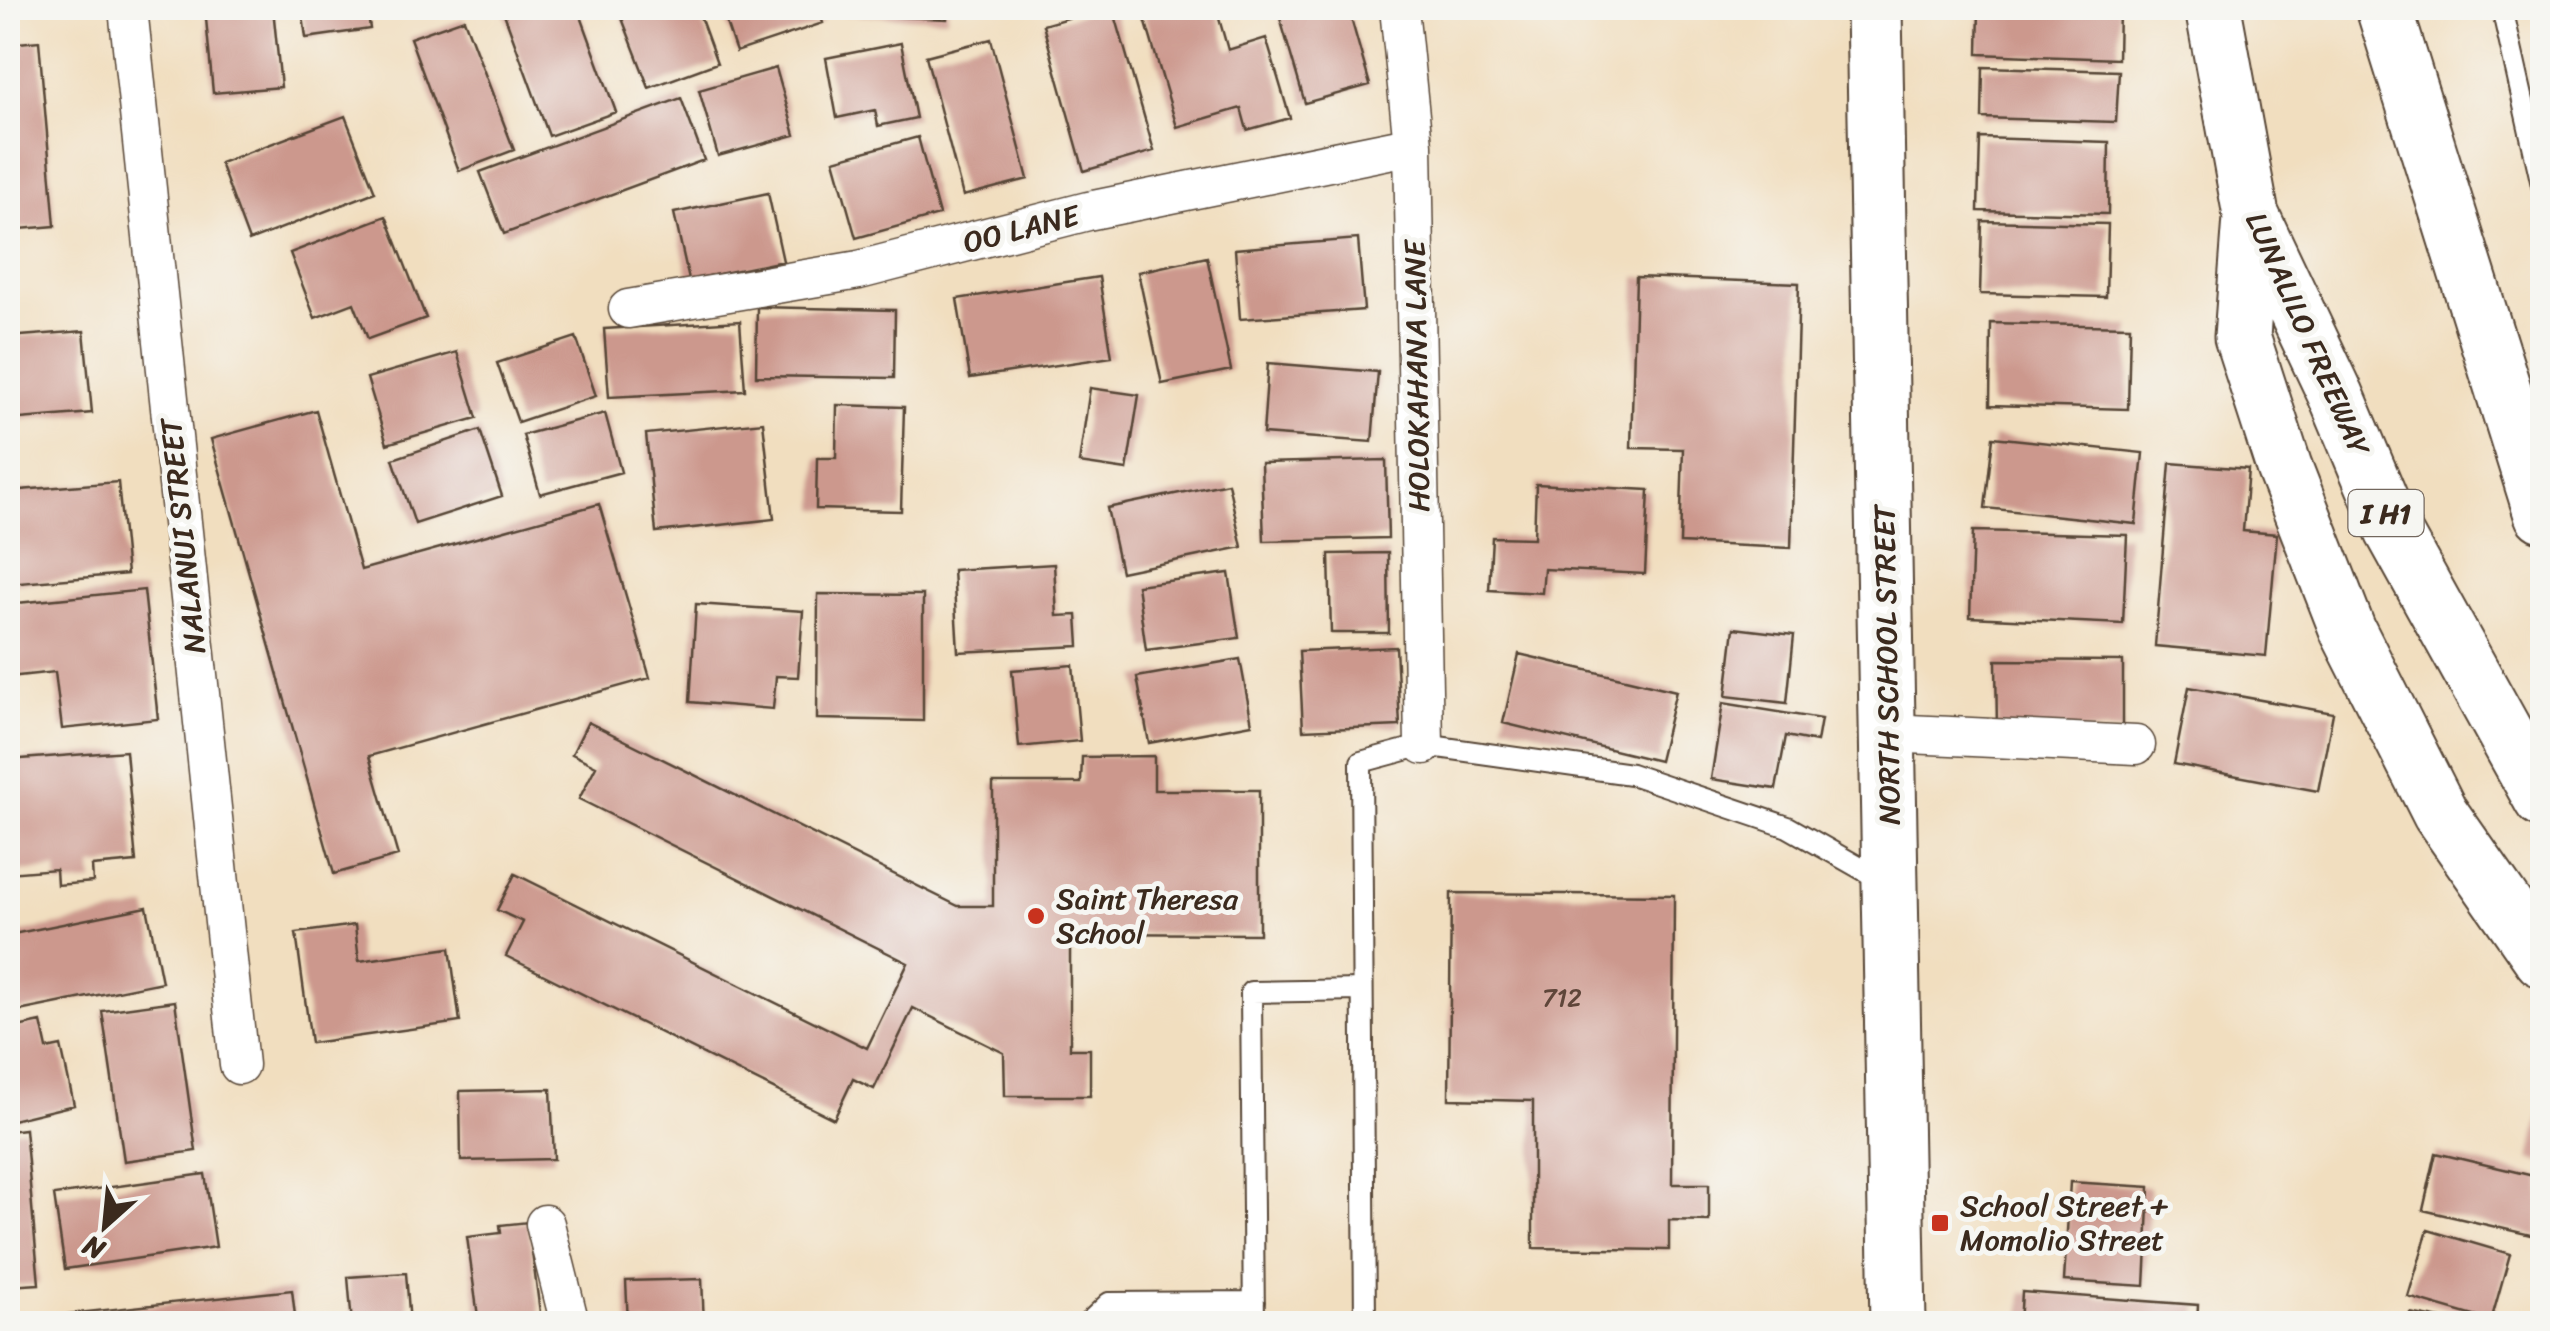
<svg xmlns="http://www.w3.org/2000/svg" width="2550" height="1331" viewBox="0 0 2550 1331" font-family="Sriracha,sans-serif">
	<rect width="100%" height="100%" fill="#f6f6f2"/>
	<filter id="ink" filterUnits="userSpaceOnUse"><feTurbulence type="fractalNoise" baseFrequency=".01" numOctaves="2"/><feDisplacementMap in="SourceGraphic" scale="20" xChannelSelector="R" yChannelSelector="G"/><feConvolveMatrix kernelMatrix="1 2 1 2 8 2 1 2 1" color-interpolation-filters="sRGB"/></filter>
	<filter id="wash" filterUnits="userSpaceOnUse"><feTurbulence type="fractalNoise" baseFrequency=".0048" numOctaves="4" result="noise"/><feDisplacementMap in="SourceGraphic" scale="40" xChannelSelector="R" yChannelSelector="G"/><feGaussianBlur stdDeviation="2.25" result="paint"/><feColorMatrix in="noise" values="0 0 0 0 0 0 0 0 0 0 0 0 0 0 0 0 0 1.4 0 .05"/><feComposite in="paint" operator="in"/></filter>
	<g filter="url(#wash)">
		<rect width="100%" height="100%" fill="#f1debf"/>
		<g id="blocks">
			<path fill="#cc988d" d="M 205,8 L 273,8 L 281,87 L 213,93 Z
				M 302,8 L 367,8 L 370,29 L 306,38 Z
				M 502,8 L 578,8 L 616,112 L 549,136 Z
				M 618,8 L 697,8 L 717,63 L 649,88 Z
				M 721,8 L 818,8 L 823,23 L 736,52 Z
				M 829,8 L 948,8 L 947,19 L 829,14 Z
				M 1103,8 L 1113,8 L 1154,151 L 1084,171 L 1043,25 Z
				M 1172,8 L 1216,8 L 1228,50 L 1266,38 L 1290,118 L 1247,130 L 1241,108 L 1177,127 L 1144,16 Z
				M 1277,8 L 1348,8 L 1370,85 L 1305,103 Z
				M 1979,8 L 2119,8 L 2118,59 L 1978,54 Z
				M 464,19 L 514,150 L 459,171 L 410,38 Z
				M 991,39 L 1028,179 L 963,196 L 926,56 Z
				M 39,41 L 55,226 L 8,230 L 8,44 Z
				M 901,43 L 916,118 L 878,126 L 875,110 L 837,118 L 826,58 Z
				M 1983,67 L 2119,71 L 2116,122 L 1982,118 Z
				M 776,68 L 795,135 L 718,156 L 699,90 Z
				M 681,98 L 704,160 L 504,234 L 480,172 Z
				M 345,116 L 375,192 L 249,241 L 220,163 Z
				M 918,137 L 939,215 L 856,238 L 834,160 Z
				M 1980,138 L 2109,142 L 2108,214 L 1978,211 Z
				M 768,193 L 783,261 L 689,280 L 674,213 Z
				M 386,216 L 426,318 L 368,339 L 354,303 L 315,318 L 290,253 Z
				M 1982,221 L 2108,224 L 2106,297 L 1980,294 Z
				M 1358,239 L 1364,310 L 1240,319 L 1235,249 Z
				M 1207,257 L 1231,370 L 1162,384 L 1138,272 Z
				M 1099,277 L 1112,357 L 970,378 L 957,299 Z
				M 1636,277 L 1799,283 L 1791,548 L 1680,543 L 1683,449 L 1631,448 Z
				M 757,307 L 895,310 L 894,378 L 756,376 Z
				M 740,321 L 745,390 L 609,397 L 604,329 Z
				M 1991,323 L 2130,326 L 2128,409 L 1990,405 Z
				M 84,331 L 92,413 L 8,420 L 8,337 Z
				M 576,337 L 596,396 L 518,422 L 497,363 Z
				M 457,352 L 477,418 L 387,444 L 367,378 Z
				M 1268,363 L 1378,372 L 1372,442 L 1263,434 Z
				M 1090,388 L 1139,395 L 1127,470 L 1079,463 Z
				M 837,405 L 904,407 L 901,511 L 816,509 L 817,458 L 836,458 Z
				M 316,410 L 361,570 L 599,504 L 650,678 L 369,756 L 398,856 L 334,874 L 211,439 Z
				M 605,413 L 621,472 L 540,494 L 523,435 Z
				M 763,422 L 774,519 L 656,532 L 646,434 Z
				M 480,430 L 502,496 L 415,524 L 393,459 Z
				M 1993,437 L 2143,453 L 2136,524 L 1985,508 Z
				M 1386,460 L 1388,538 L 1264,541 L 1261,463 Z
				M 2170,463 L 2248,469 L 2243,531 L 2277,534 L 2266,656 L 2155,646 Z
				M 118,482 L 127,574 L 8,584 L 8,491 Z
				M 1228,483 L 1242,547 L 1121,572 L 1107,508 Z
				M 1536,484 L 1649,490 L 1645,574 L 1544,569 L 1542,593 L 1489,590 L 1492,537 L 1534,538 Z
				M 1973,531 L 2127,535 L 2123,624 L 1970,617 Z
				M 1388,553 L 1389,633 L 1331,633 L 1329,554 Z
				M 1054,564 L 1057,616 L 1077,615 L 1079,646 L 958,652 L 953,570 Z
				M 1229,573 L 1239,638 L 1146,650 L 1137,585 Z
				M 144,590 L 158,719 L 62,729 L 55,672 L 8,677 L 8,604 Z
				M 818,594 L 923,595 L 923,721 L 817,719 Z
				M 696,604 L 803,611 L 798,677 L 776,676 L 773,709 L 690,702 Z
				M 1734,628 L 1794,635 L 1787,703 L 1726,696 Z
				M 1396,647 L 1400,726 L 1303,730 L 1299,651 Z
				M 1519,654 L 1676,691 L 1659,761 L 1503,723 Z
				M 1240,659 L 1252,724 L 1149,743 L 1137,677 Z
				M 1996,660 L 2123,661 L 2123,731 L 1997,731 Z
				M 1073,665 L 1080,741 L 1019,747 L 1012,670 Z
				M 2189,687 L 2333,713 L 2318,791 L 2174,764 Z
				M 1723,703 L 1821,719 L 1817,742 L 1786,736 L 1776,789 L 1711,779 Z
				M 588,722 L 958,906 L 993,906 L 993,783 L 1081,783 L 1082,757 L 1154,756 L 1154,790 L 1259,790 L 1259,934 L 1070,933 L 1070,1049 L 1090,1049 L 1090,1096 L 1005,1096 L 1004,1053 L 913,1008 L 874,1089 L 853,1079 L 834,1119 L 506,956 L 523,922 L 497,910 L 515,874 L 867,1048 L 908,963 L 579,799 L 596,766 L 572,754 Z
				M 126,751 L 136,862 L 92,866 L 93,882 L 57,885 L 56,869 L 8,873 L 8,760 Z
				M 1451,893 L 1674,895 L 1672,1184 L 1709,1184 L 1709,1221 L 1669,1220 L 1669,1250 L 1533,1248 L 1533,1101 L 1449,1099 Z
				M 147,907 L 162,982 L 14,1012 L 8,982 L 8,935 Z
				M 355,925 L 359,961 L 450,948 L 460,1022 L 311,1043 L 296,933 Z
				M 175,1001 L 196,1151 L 124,1161 L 102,1011 Z
				M 41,1022 L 47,1049 L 61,1046 L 74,1105 L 8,1121 L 8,1029 Z
				M 551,1089 L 554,1159 L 461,1161 L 460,1091 Z
				M 2541,1106 L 2542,1106 L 2542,1163 L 2530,1160 Z
				M 25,1129 L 39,1284 L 8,1286 L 8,1131 Z
				M 2436,1153 L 2542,1178 L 2539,1237 L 2423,1210 Z
				M 205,1174 L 216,1247 L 65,1269 L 54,1195 Z
				M 2070,1182 L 2150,1187 L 2145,1286 L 2064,1281 Z
				M 528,1222 L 541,1320 L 479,1324 L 467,1237 L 501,1233 L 500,1225 Z
				M 2428,1230 L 2510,1254 L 2491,1321 L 2408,1297 Z
				M 406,1273 L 410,1324 L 352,1324 L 348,1277 Z
				M 702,1279 L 704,1324 L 628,1324 L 626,1281 Z
				M 292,1290 L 296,1324 L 11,1324 L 11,1320 Z
				M 2022,1292 L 2198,1305 L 2197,1324 L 2020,1324 Z
				M 2410,1313 L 2457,1322 L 2457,1324 L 2408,1324 Z"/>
		</g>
	</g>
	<g filter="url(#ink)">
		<use href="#blocks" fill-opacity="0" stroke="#564536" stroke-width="2.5"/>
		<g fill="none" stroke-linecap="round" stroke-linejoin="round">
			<g stroke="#564536" stroke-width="24">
				<path id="service" d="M 2502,8 L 2542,185
					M 1087,1324 L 1109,1303 L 1254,1302
					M 1254,1324 L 1251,992 L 1362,990
					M 1365,1324 L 1361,762 L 1424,745 L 1631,774 L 1788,827 L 1885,882"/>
			</g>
			<g stroke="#564536" stroke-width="41">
				<path id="minor" d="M 128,8 L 239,1065
					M 1399,8 L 1413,145 L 1424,745
					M 628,309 L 859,270 L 1088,211 L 1413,145
					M 1888,733 L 2136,745
					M 545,1224 L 570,1324"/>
			</g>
			<g stroke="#564536" stroke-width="59">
				<path id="secondary" d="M 1874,8 L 1898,1324"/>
			</g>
			<g stroke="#564536" stroke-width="59">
				<path id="motorway" d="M 2213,8 L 2251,215 L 2336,395 L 2393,531 L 2542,800
					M 2384,8 L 2542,514
					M 2251,218 L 2242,337 L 2284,467 L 2348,631 L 2440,813 L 2542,959"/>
			</g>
			<use href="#service" stroke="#fff" stroke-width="20"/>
			<use href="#minor" stroke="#fff" stroke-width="38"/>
			<use href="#secondary" stroke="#fff" stroke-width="55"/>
			<use href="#motorway" stroke="#fff" stroke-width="55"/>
		</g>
	</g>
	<g fill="#c8321e" stroke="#f6f6f2" stroke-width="4">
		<circle cx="1036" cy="916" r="10"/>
		<rect x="1930" y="1213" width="20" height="20" rx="5"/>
	</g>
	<g text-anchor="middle" stroke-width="10" stroke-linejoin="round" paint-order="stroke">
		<g font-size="25" fill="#5f463a">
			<text x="1562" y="1006">712</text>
		</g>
		<rect fill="#f6f6f2" stroke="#73675e" stroke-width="2.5" x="2348.5" y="490" width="75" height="46" rx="8"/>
		<g font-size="28" font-weight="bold" fill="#3b2a1e">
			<text x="2386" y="523">I H1</text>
		</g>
		<g font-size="30" fill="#3b2a1e" stroke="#f6f6f2">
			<text transform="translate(1021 229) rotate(-14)" y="10">OO LANE</text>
			<text transform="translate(2308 334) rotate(66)" y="10">LUNALILO FREEWAY</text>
			<text transform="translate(1417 376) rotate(-91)" y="10">HOLOKAHANA LANE</text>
			<text transform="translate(183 536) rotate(-96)" y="10">NALANUI STREET</text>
			<text transform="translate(1887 665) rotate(-91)" y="10">NORTH SCHOOL STREET</text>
		</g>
		<g font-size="30" fill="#3b2a1e" stroke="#f6f6f2" text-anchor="start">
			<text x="1056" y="909">Saint Theresa<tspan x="1056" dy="34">School</tspan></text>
			<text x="1960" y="1216">School Street +<tspan x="1960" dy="34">Momolio Street</tspan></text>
		</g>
	</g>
	<rect width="2550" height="1331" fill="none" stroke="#f6f6f2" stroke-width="40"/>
	<g transform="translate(105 1226) rotate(207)" stroke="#f6f6f2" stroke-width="8" paint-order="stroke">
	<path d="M0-8L18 38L0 25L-18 38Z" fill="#3b2a1e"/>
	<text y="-15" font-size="28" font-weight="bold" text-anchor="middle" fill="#3b2a1e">N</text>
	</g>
</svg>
